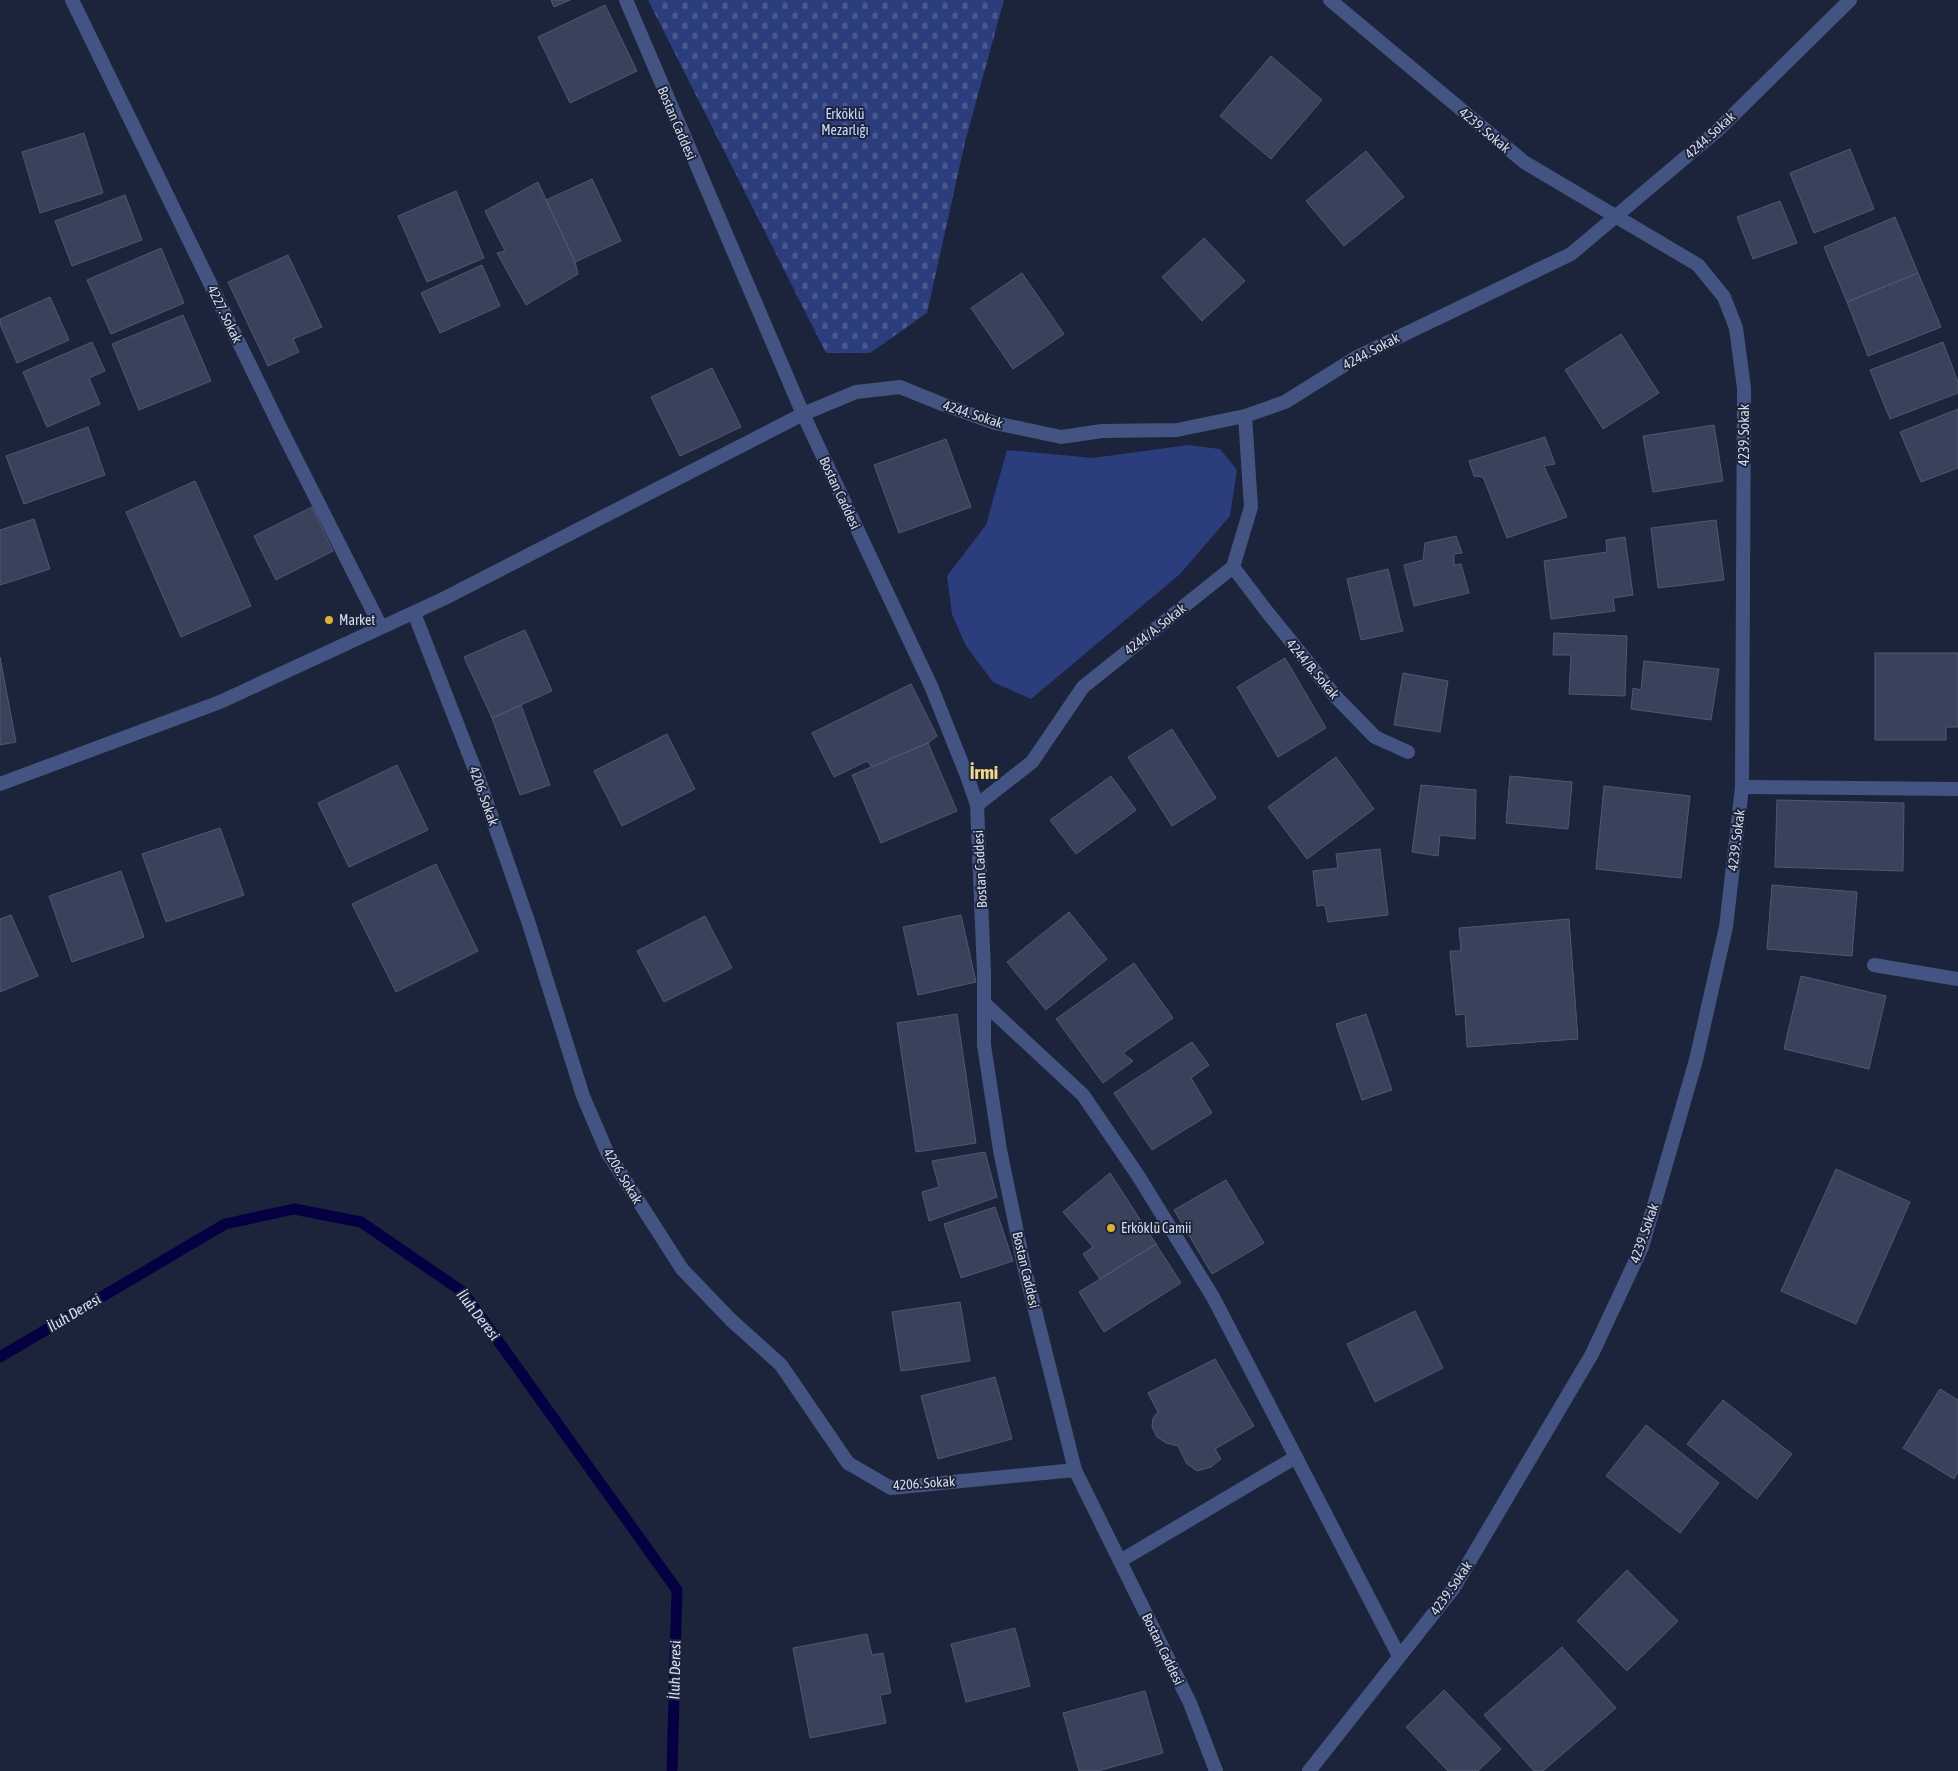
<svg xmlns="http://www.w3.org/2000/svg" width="1958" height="1771" viewBox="0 0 1958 1771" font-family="'Asap Condensed',sans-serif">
	<defs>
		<pattern id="cemetery-stones" width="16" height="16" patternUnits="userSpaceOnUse" patternTransform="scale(1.25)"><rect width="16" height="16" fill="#2b3d7c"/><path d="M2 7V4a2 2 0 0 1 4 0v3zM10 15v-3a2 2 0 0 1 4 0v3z" fill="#49588f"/></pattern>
	</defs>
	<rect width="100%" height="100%" fill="#1c243b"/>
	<path fill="url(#cemetery-stones)" d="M 648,0 L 1004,0 L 965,142 L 927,313 L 870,353 L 826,353 Z"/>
	<path fill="#2b3d7c" d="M 1188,445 L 1220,449 L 1237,470 L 1230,516 L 1180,574 L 1031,699 L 993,682 L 966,646 L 952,614 L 947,576 L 986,525 L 1007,450 L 1093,458 Z"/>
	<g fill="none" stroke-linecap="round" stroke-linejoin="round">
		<path stroke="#040041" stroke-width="11" d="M 0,1357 L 225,1224 L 294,1209 L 361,1222 L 463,1292 L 677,1590 L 672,1771"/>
	</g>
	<path fill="#39425a" stroke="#4f5872" d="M 551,0 L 570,0 L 554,7 Z
		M 605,5 L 637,71 L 570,103 L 538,37 Z
		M 1271,56 L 1322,100 L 1271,159 L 1220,116 Z
		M 84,133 L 103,193 L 40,213 L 22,152 Z
		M 1850,149 L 1874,209 L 1814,233 L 1790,173 Z
		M 1366,151 L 1404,197 L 1344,246 L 1306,201 Z
		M 592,179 L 621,241 L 575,262 L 546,200 Z
		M 538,182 L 575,262 L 578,274 L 526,305 L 497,253 L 505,251 L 485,211 Z
		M 456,191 L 484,258 L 427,282 L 398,216 Z
		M 125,195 L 142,240 L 72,266 L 55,221 Z
		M 1780,201 L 1797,243 L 1753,259 L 1737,217 Z
		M 1895,217 L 1918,273 L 1847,302 L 1824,247 Z
		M 1204,238 L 1245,281 L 1202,321 L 1162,277 Z
		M 161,248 L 184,303 L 111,334 L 87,280 Z
		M 288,255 L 322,327 L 293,339 L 299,352 L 268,366 L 228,282 Z
		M 482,265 L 500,306 L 440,333 L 421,293 Z
		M 1022,273 L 1064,334 L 1013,369 L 971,308 Z
		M 1918,273 L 1941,327 L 1868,356 L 1847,302 Z
		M 50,297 L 69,340 L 17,363 L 0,324 L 0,319 Z
		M 183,315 L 211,381 L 139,410 L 112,344 Z
		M 1621,334 L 1659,393 L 1603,429 L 1565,370 Z
		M 92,342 L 105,371 L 89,378 L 100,404 L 47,427 L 23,372 Z
		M 1943,342 L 1958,382 L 1958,393 L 1890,419 L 1870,370 Z
		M 712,368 L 741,427 L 680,456 L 651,397 Z
		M 1958,409 L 1958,468 L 1921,482 L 1900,432 Z
		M 1714,425 L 1723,481 L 1653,492 L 1643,436 Z
		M 88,427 L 105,475 L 24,504 L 6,456 Z
		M 1545,437 L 1555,464 L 1544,466 L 1567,517 L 1507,538 L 1483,477 L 1474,476 L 1469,461 Z
		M 946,439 L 971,507 L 899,533 L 874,465 Z
		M 195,481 L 251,606 L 181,637 L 126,512 Z
		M 312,507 L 333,551 L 276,580 L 254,536 Z
		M 34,519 L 50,569 L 0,585 L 0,530 Z
		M 1716,520 L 1724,580 L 1658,588 L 1651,528 Z
		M 1456,536 L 1462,553 L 1454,554 L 1454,565 L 1461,564 L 1469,593 L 1414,606 L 1404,565 L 1423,560 L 1425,543 Z
		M 1625,537 L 1633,595 L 1613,598 L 1615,611 L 1551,619 L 1544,561 L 1607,552 L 1606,540 Z
		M 1388,569 L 1403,631 L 1361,640 L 1347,579 Z
		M 525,630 L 552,691 L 492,718 L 464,657 Z
		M 1554,633 L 1627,636 L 1625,696 L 1569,694 L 1571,655 L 1553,655 Z
		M 1875,653 L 1958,653 L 1958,727 L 1946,727 L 1946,740 L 1875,740 Z
		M 0,657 L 16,742 L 0,745 Z
		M 1285,658 L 1326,728 L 1278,757 L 1237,687 Z
		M 1644,661 L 1719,669 L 1711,720 L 1631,709 L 1633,688 L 1641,690 Z
		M 1403,673 L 1448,681 L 1440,732 L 1394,725 Z
		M 911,684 L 937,736 L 928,743 L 872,767 L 867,761 L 834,777 L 812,733 Z
		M 521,705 L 550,785 L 520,795 L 492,718 Z
		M 1172,729 L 1216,798 L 1172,826 L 1128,757 Z
		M 667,734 L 695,789 L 622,826 L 594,771 Z
		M 928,743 L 957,811 L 881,843 L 852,775 Z
		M 1336,757 L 1374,809 L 1307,859 L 1268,807 Z
		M 397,765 L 428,830 L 349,867 L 318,803 Z
		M 1111,776 L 1136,810 L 1076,854 L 1050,820 Z
		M 1510,776 L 1572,782 L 1568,829 L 1506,823 Z
		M 1421,785 L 1476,790 L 1475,839 L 1440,835 L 1438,856 L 1412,852 Z
		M 1604,786 L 1690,796 L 1681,878 L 1596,869 Z
		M 1777,800 L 1904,803 L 1903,871 L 1775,867 Z
		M 220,828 L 244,895 L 166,922 L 142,854 Z
		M 1380,849 L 1388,915 L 1328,922 L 1325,905 L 1317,906 L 1313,871 L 1338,868 L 1336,854 Z
		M 436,864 L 478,951 L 396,992 L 352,904 Z
		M 121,871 L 144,937 L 72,962 L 49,896 Z
		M 1772,885 L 1857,892 L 1852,956 L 1767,949 Z
		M 1069,912 L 1107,959 L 1046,1010 L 1007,962 Z
		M 11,915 L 38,976 L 0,992 L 0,919 Z
		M 961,915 L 976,982 L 918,995 L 903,927 Z
		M 705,916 L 732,968 L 664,1002 L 637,951 Z
		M 1569,919 L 1578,1039 L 1467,1047 L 1465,1014 L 1456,1015 L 1450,951 L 1461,951 L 1459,928 Z
		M 1134,963 L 1173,1018 L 1123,1053 L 1133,1061 L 1103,1083 L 1056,1019 Z
		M 1801,976 L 1886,996 L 1869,1069 L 1784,1049 Z
		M 957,1014 L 976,1143 L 916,1152 L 897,1023 Z
		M 1366,1014 L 1392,1090 L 1362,1100 L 1336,1024 Z
		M 1192,1042 L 1209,1065 L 1191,1078 L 1212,1113 L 1152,1150 L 1114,1093 Z
		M 985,1152 L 997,1197 L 929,1221 L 922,1192 L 939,1187 L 932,1161 Z
		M 1836,1169 L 1910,1202 L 1856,1324 L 1781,1291 Z
		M 1110,1173 L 1156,1244 L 1100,1279 L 1083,1254 L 1093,1247 L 1063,1212 Z
		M 1226,1180 L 1264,1243 L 1212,1274 L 1174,1210 Z
		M 995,1207 L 1013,1261 L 961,1278 L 944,1224 Z
		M 1156,1244 L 1181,1283 L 1104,1332 L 1079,1292 Z
		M 960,1302 L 970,1361 L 901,1371 L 892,1312 Z
		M 1415,1311 L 1443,1368 L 1375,1402 L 1347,1344 Z
		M 1215,1359 L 1254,1426 L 1215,1449 L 1221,1459 L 1211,1467 L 1197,1471 L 1187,1464 L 1178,1446 L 1166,1443 L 1157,1437 L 1152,1427 L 1153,1418 L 1158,1412 L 1148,1393 Z
		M 995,1377 L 1012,1439 L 938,1459 L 921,1396 Z
		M 1940,1389 L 1958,1400 L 1958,1472 L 1954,1479 L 1903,1448 Z
		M 1723,1400 L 1792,1454 L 1757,1499 L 1687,1444 Z
		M 1646,1425 L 1719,1483 L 1680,1533 L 1606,1476 Z
		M 1627,1570 L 1678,1621 L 1627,1671 L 1577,1621 Z
		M 1015,1628 L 1030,1686 L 966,1702 L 951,1644 Z
		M 867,1634 L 872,1655 L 883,1653 L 891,1693 L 880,1695 L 886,1723 L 810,1738 L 793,1648 Z
		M 1562,1647 L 1616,1708 L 1543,1771 L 1534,1771 L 1484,1715 Z
		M 1444,1690 L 1501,1749 L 1478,1771 L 1448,1771 L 1406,1727 Z
		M 1145,1691 L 1163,1753 L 1098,1771 L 1079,1771 L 1063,1713 Z"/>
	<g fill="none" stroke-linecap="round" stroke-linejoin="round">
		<path stroke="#445482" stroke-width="14" d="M 1742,787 L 1958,789
			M 1874,965 L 1958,979"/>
		<path stroke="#445482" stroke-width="14" d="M 72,0 L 281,429 L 381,627
			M 803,414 L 856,392 L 900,387 L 942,404 L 995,423 L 1061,437 L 1102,431 L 1177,430 L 1245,416 L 1285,402 L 1357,357 L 1571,254 L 1718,130 L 1850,0
			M 1233,567 L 1268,613 L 1336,697 L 1375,737 L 1408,752
			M 414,613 L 479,780 L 529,924 L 583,1096 L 607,1152 L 682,1269 L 731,1320 L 781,1365 L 848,1463 L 891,1488 L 1075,1470
			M 977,805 L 1032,762 L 1083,687 L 1233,567 L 1251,507 L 1245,416
			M 984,1003 L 1083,1095 L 1137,1174 L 1213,1297 L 1399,1656
			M 1120,1561 L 1296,1457
			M 1309,1771 L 1453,1589 L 1592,1354 L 1642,1247 L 1696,1060 L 1726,927 L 1742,787 L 1744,388 L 1736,328 L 1724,297 L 1698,265 L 1524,162 L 1330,0"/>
		<path stroke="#445482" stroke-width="14" d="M 626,0 L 803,414 L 931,686 L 967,776 L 977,805 L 984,971 L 984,1045 L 1000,1150 L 1024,1266 L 1075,1470 L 1190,1703 L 1216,1771
			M 0,784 L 220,702 L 443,599 L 803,414"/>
	</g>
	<g fill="#ddb233" stroke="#1c243b" stroke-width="2">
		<circle cx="329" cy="620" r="5"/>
		<circle cx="1111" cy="1228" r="5"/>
	</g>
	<g text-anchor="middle" stroke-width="4" stroke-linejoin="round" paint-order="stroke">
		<g font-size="14" fill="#c8d7ff" stroke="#1c243b">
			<text x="845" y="119">Erköklü<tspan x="845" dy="16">Mezarlığı</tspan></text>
		</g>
		<g font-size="14" fill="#d4dae9" stroke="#1c243b">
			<text transform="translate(677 123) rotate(67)" y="5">Bostan Caddesi</text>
			<text transform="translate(1485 130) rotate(40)" y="5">4239. Sokak</text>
			<text transform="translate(1710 135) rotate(-42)" y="5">4244. Sokak</text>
			<text transform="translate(225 314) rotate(64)" y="5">4227. Sokak</text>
			<text transform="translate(1371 351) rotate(-28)" y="5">4244. Sokak</text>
			<text transform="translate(973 414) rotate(18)" y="5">4244. Sokak</text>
			<text transform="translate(1744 435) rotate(-90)" y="5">4239. Sokak</text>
			<text transform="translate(840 493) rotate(65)" y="5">Bostan Caddesi</text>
			<text transform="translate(1155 629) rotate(-38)" y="5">4244/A. Sokak</text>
			<text transform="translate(1313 669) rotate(50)" y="5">4244/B. Sokak</text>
			<text transform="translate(484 796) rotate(70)" y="5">4206. Sokak</text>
			<text transform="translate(1736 840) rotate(-83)" y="5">4239. Sokak</text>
			<text transform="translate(980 869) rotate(-93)" y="5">Bostan Caddesi</text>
			<text transform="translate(623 1176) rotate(59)" y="5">4206. Sokak</text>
			<text transform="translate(1644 1233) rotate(-71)" y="5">4239. Sokak</text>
			<text transform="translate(1026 1270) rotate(77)" y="5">Bostan Caddesi</text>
			<text transform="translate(924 1483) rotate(-4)" y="5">4206. Sokak</text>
			<text transform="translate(1451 1588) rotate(-55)" y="5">4239. Sokak</text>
			<text transform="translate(1163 1649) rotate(64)" y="5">Bostan Caddesi</text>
		</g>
		<g font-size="14" fill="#d4dae9" stroke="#1c243b" text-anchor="start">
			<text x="339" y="625">Market</text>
			<text x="1121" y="1233">Erköklü Camii</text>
		</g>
		<g font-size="15" font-style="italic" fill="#d7dff3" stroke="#1c243b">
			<text transform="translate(74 1313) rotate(-31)" y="5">İluh Deresi</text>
			<text transform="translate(478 1315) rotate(52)" y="5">İluh Deresi</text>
			<text transform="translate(675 1670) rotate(-89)" y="5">İluh Deresi</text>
		</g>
		<g font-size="19" font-weight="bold" fill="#f3d68a" stroke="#1c243b">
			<text x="984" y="779">İrmi</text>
		</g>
	</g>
</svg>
